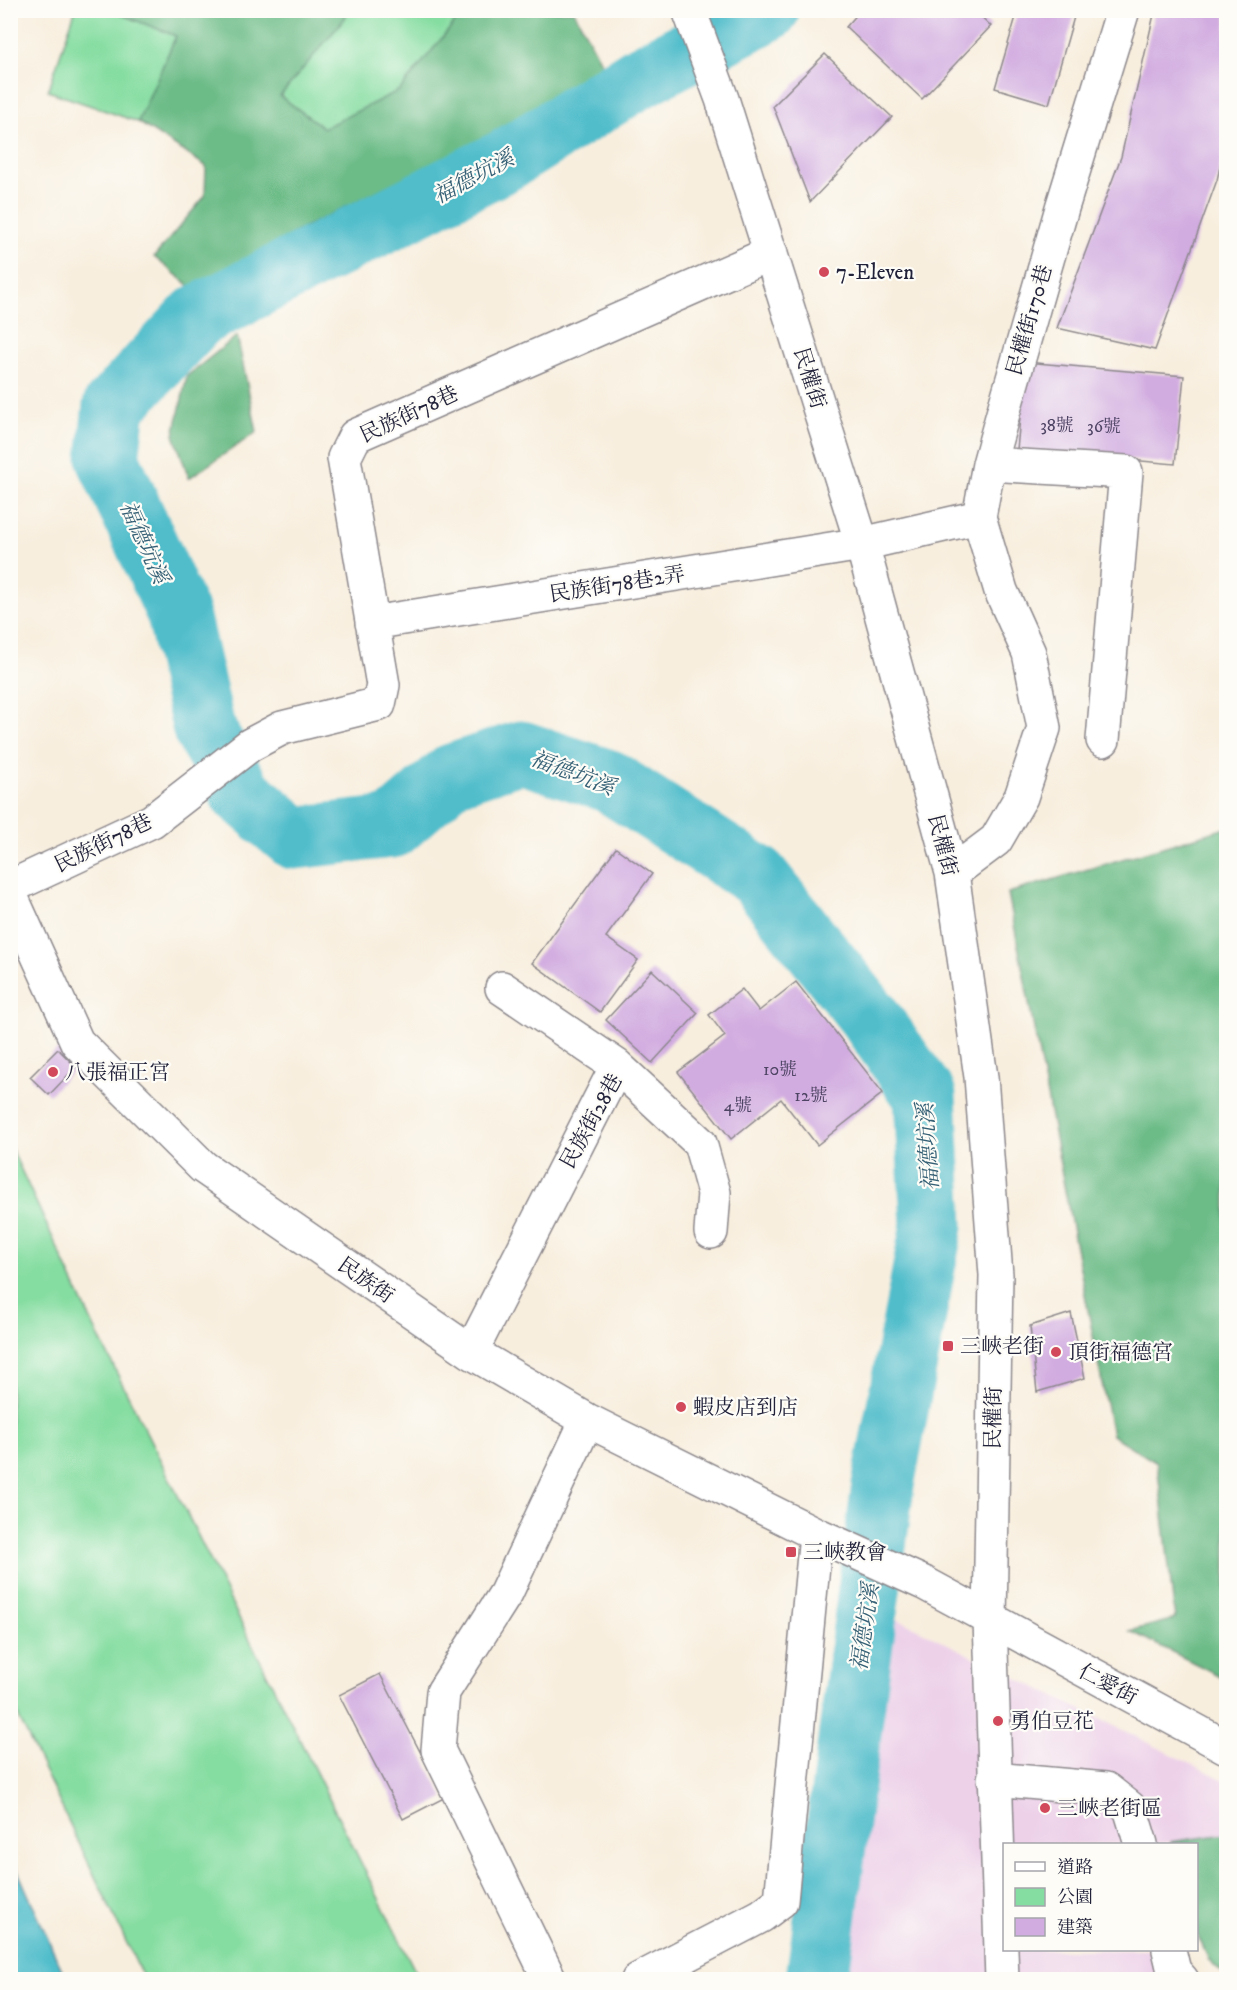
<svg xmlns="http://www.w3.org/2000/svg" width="1237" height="1990" viewBox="0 0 1237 1990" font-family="'IM FELL DW Pica','Noto Serif TC',serif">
	<rect width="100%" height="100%" fill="#fdfcf7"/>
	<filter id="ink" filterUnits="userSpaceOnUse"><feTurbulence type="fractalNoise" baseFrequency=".0167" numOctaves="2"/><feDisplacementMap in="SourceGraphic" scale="12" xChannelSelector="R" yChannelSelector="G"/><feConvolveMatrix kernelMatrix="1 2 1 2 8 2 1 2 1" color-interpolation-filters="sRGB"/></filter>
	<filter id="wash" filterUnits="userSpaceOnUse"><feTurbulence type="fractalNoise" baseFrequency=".008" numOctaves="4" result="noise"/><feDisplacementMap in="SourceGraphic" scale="24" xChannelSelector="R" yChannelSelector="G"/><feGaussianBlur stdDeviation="1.35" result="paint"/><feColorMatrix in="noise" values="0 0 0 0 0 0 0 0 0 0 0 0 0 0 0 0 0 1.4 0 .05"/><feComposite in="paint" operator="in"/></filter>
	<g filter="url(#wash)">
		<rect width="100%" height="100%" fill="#f8eede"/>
		<path fill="#edd1e9" d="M 881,1611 L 1226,1781 L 1226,1834 L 1156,1844 L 1004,1844 L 1004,1950 L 1158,1950 L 1164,1979 L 849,1980 Z"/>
		<path fill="#85dda1" stroke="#54806e" stroke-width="1.5" d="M 75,11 L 112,11 L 176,36 L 138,122 L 48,91 Z
			M 347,11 L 464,11 L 400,90 L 324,128 L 280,96 L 345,18 Z
			M 10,1146 L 96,1331 L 419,1979 L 144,1979 L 11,1701 Z"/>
		<path fill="#6cbc87" stroke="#476f61" stroke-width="1.5" d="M 112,11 L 347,11 L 345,18 L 280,96 L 324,128 L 400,90 L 464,11 L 574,11 L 603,66 L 480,140 L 301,229 L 195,290 L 154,257 L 205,196 L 206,166 L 138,122 L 176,36 Z
			M 237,336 L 257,432 L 189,478 L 174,435 L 187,376 Z
			M 1226,828 L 1226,1679 L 1130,1631 L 1175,1619 L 1157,1463 L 1112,1435 L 1008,893 Z
			M 1226,1834 L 1226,1976 L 1209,1960 L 1197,1934 L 1196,1844 L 1171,1844 L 1171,1842 Z"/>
		<path fill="#51bdcb" stroke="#3a7083" stroke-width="1.5" d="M 11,1856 L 66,1979 L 11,1979 Z"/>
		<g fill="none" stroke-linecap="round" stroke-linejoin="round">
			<path stroke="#51bdcb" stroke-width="63" d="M 768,10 L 638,78 L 506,160 L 198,316 L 114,406 L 108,459 L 178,614 L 204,729 L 241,793 L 294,838 L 392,827 L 452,775 L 521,752 L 609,781 L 758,877 L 868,1015 L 925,1096 L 932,1225 L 883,1485 L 817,1980"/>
		</g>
		<g id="blocks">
			<path fill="#d1ace0" d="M 861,10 L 974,10 L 991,26 L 922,99 L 846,27 Z
				M 1018,10 L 1076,10 L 1049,104 L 995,88 Z
				M 1155,10 L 1226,10 L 1226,141 L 1217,180 L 1155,350 L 1057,328 L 1121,157 Z
				M 825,54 L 892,117 L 810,202 L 773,106 Z
				M 1025,362 L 1184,376 L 1175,464 L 1017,450 Z
				M 616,848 L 652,874 L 606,937 L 638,960 L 600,1012 L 532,963 Z
				M 652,970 L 698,1013 L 652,1063 L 606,1020 Z
				M 796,982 L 883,1093 L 817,1145 L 781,1099 L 731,1139 L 678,1072 L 725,1036 L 709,1015 L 742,989 L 759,1011 Z
				M 58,1049 L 76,1067 L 49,1095 L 30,1077 Z
				M 1071,1313 L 1085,1378 L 1037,1392 L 1030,1326 Z
				M 380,1674 L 444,1798 L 403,1819 L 339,1695 Z"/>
		</g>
	</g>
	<g filter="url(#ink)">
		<use href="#blocks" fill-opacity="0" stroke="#8d888c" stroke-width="1.5"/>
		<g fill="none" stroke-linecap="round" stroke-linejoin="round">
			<g stroke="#8d888c" stroke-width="36">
				<path id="minor" d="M 689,10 L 722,99 L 862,544 L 952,873 L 981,1077 L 996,1275 L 990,1620 L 1002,1980
					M 989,464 L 1126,472 L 1103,740
					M 372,623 L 862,544 L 979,517 L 989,464 L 1004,410 L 1062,208 L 1123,10
					M 952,873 L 996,840 L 1021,797 L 1044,728 L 1029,653 L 1001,591 L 979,517
					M 10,887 L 152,821 L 250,745 L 282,728 L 379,704 L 383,685 L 344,458 L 355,436 L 771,253
					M 10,894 L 77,1042 L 203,1167 L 471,1352 L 587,1420 L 816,1534 L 924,1583 L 1226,1747
					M 502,988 L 617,1066
					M 471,1352 L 617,1066 L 700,1143 L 714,1193 L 711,1232
					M 994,1779 L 1106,1789 L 1130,1808 L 1141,1844
					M 1169,1950 L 1174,1971 L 1182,1980
					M 550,1980 L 438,1750 L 443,1692 L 506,1593 L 587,1420
					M 638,1980 L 761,1916 L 781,1901 L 816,1534"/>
			</g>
			<use href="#minor" stroke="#fff" stroke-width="33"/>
		</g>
	</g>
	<g fill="#d1495b" stroke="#fdfcf7" stroke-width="2">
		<circle cx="824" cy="272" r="6"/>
		<circle cx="53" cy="1072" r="6"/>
		<rect x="942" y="1340" width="12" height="12" rx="3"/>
		<circle cx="1056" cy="1352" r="6"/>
		<circle cx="681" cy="1407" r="6"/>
		<rect x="785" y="1546" width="12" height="12" rx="3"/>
		<circle cx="998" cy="1721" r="6"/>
		<circle cx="1045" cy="1808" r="6"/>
	</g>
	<g text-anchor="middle" stroke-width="4.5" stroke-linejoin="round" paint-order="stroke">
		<g font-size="18" fill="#4e4464">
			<text x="1057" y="431">38號</text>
			<text x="1104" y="432">36號</text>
			<text x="780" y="1075">10號</text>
			<text x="811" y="1101">12號</text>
			<text x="738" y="1111">4號</text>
		</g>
		<g font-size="21" fill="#22223b" stroke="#fdfcf7" text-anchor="start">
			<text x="836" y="279">7-Eleven</text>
			<text x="65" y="1079">八張福正宮</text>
			<text x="960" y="1353">三峽老街</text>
			<text x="1068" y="1359">頂街福德宮</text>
			<text x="693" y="1414">蝦皮店到店</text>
			<text x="803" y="1559">三峽教會</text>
			<text x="1010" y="1728">勇伯豆花</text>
			<text x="1057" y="1815">三峽老街區</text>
		</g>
		<g font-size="21" fill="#22223b" stroke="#fdfcf7">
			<text transform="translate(1029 320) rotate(-74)" y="7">民權街170巷</text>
			<text transform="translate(810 378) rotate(73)" y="7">民權街</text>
			<text transform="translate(409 414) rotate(-25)" y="7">民族街78巷</text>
			<text transform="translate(617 584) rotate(-9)" y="7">民族街78巷2弄</text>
			<text transform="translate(103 843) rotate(-26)" y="7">民族街78巷</text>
			<text transform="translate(943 845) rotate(76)" y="7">民權街</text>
			<text transform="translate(591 1121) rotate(-61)" y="7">民族街28巷</text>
			<text transform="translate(366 1280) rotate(35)" y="7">民族街</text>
			<text transform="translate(993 1418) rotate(-89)" y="7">民權街</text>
			<text transform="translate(1108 1684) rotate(28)" y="7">仁愛街</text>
		</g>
		<g font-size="22" font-style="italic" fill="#356075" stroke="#fdfcf7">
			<text transform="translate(473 176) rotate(-28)" y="8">福德坑溪</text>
			<text transform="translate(145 542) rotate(66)" y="8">福德坑溪</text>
			<text transform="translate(573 772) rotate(21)" y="8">福德坑溪</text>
			<text transform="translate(927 1147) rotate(-94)" y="8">福德坑溪</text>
			<text transform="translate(864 1627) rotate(-82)" y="8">福德坑溪</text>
		</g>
	</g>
	<rect width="1237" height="1990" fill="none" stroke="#fdfcf7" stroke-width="36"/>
	<rect x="1003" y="1843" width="195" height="108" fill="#fdfcf7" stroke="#a5a5ac" stroke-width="1.5"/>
	<rect x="1015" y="1862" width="30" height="9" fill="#ffffff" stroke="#a5a5ac" stroke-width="1.5"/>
	<text x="1057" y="1873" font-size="18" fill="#22223b">道路</text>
	<rect x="1015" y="1888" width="30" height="18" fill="#85dda1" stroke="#a5a5ac" stroke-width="1.5"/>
	<text x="1057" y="1903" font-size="18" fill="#22223b">公園</text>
	<rect x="1015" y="1918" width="30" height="18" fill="#d1ace0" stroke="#a5a5ac" stroke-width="1.5"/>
	<text x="1057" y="1933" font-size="18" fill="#22223b">建築</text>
</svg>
